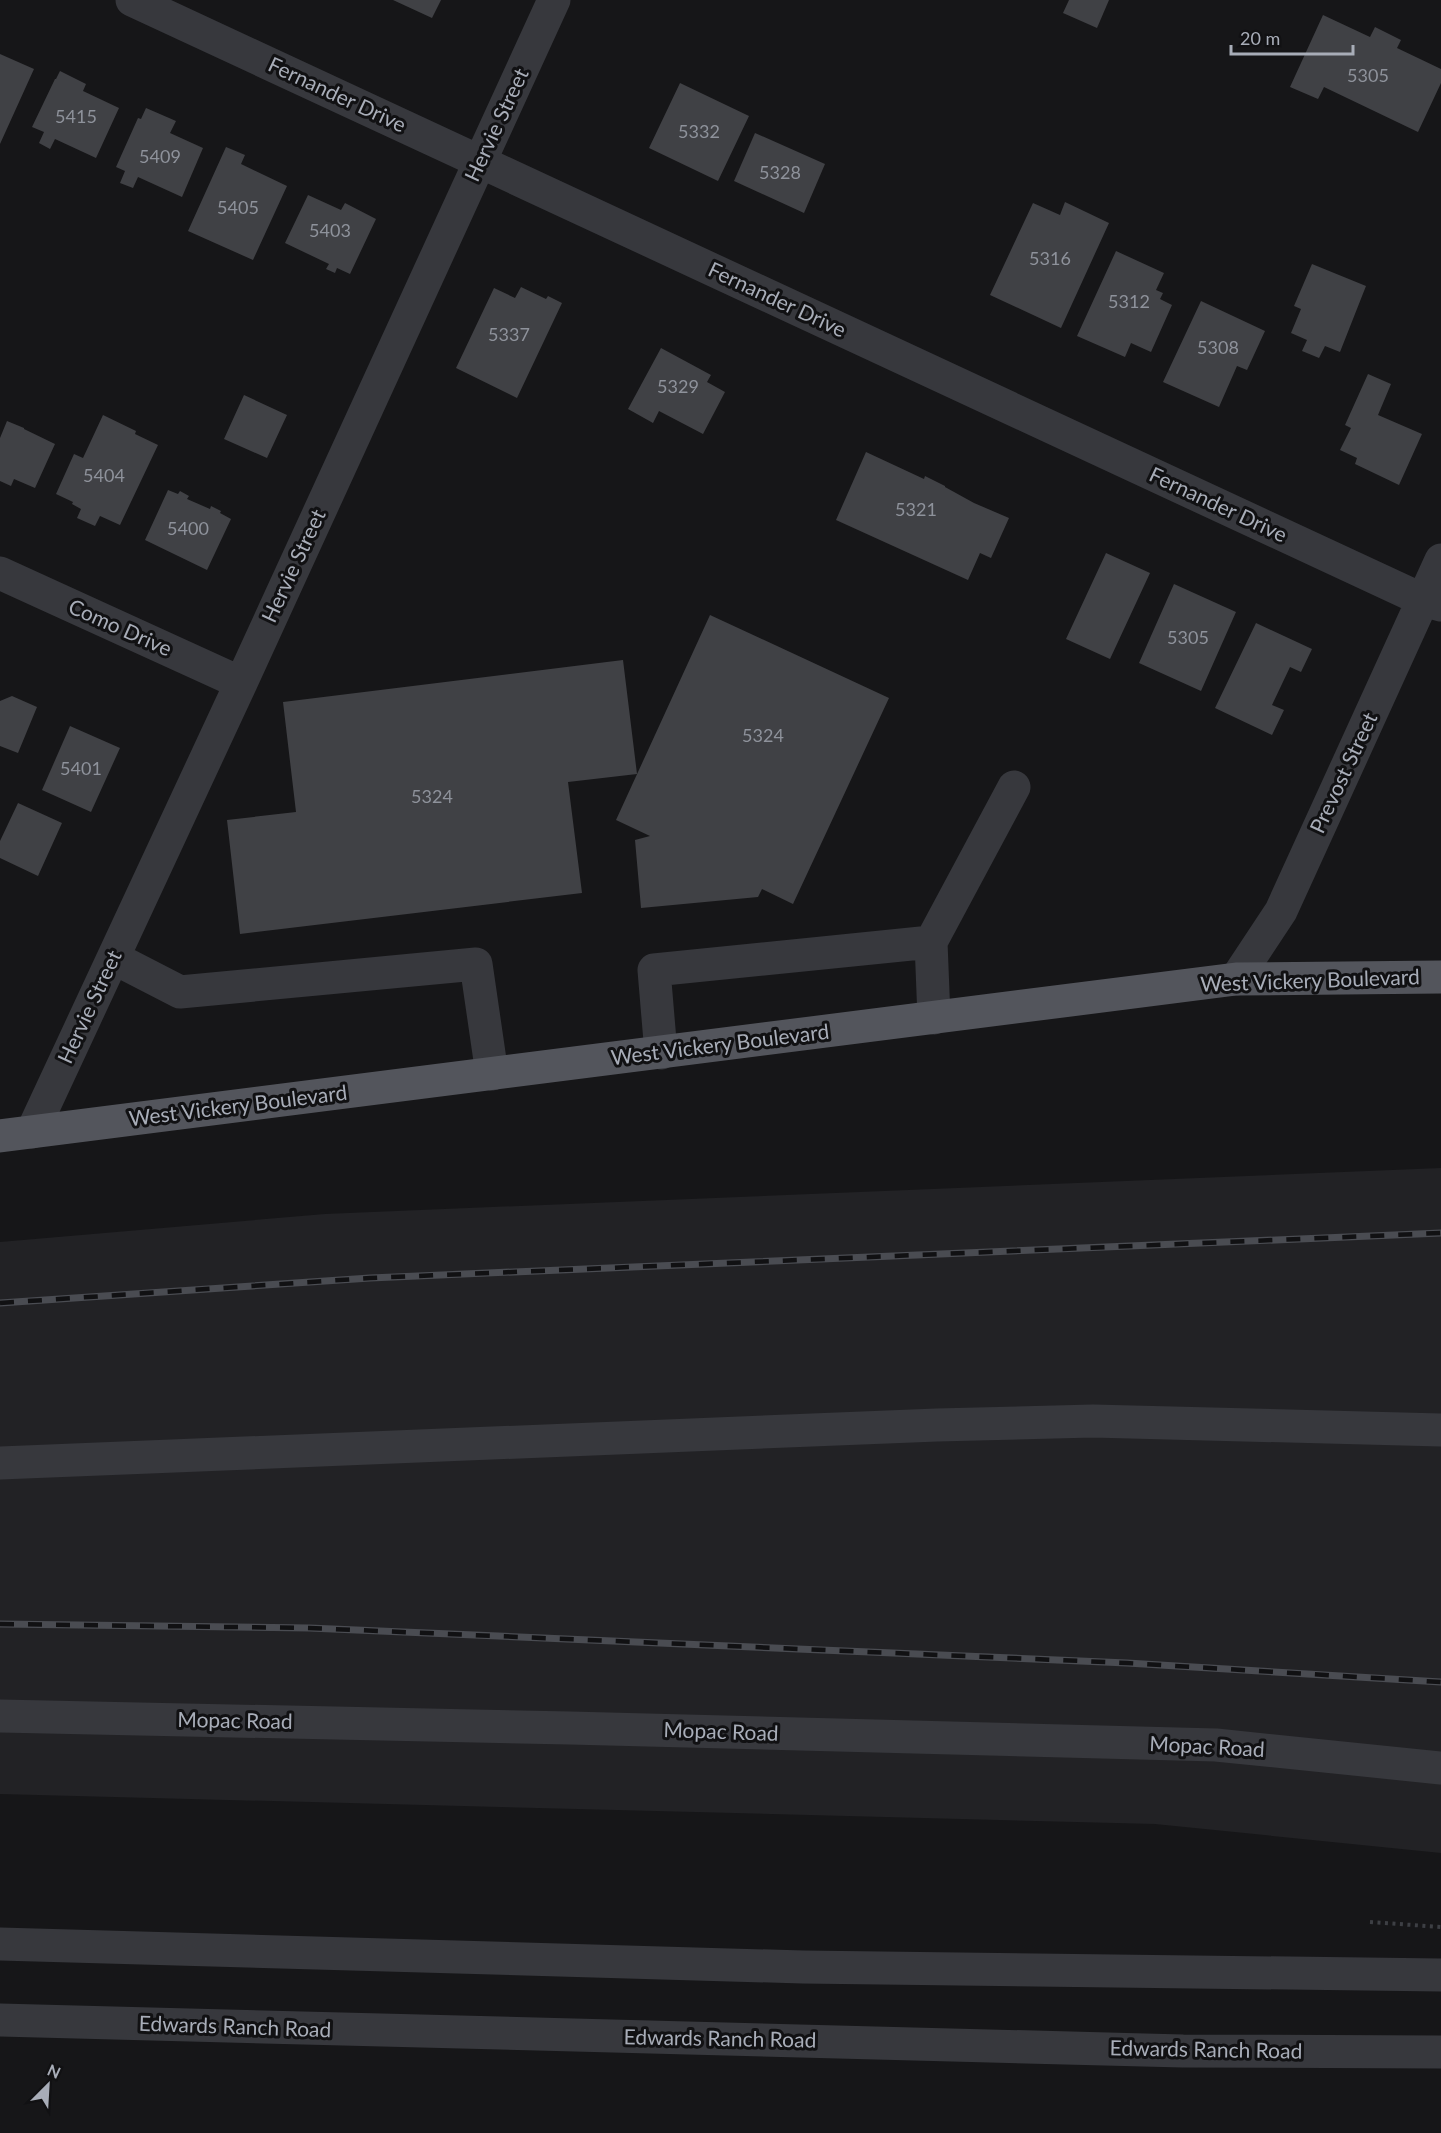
<svg xmlns="http://www.w3.org/2000/svg" width="1441" height="2133" viewBox="0 0 1441 2133" font-family="Lato,sans-serif">
	<rect width="100%" height="100%" fill="#161618"/>
	<path fill="#222225" d="M 1441,1168 L 1441,1853 L 1155,1824 L 0,1794 L 0,1242 L 325,1214 Z"/>
	<path fill="#404145" d="M 393,0 L 441,0 L 432,18 Z
		M 1069,0 L 1109,0 L 1097,28 L 1063,13 Z
		M 1323,15 L 1370,37 L 1375,27 L 1401,40 L 1397,48 L 1441,69 L 1441,83 L 1418,132 L 1324,87 L 1318,99 L 1290,87 Z
		M 0,54 L 34,69 L 0,144 Z
		M 60,71 L 86,84 L 83,91 L 119,108 L 96,158 L 55,139 L 50,149 L 39,143 L 44,132 L 32,127 L 55,79 L 56,79 Z
		M 680,83 L 749,116 L 718,181 L 649,148 Z
		M 146,108 L 176,121 L 170,133 L 203,148 L 182,197 L 138,177 L 133,188 L 120,183 L 125,171 L 116,167 L 138,118 L 141,119 Z
		M 755,133 L 825,164 L 804,213 L 734,181 Z
		M 226,147 L 245,155 L 241,164 L 287,186 L 253,260 L 188,231 Z
		M 308,195 L 341,210 L 345,203 L 376,219 L 350,274 L 337,268 L 335,273 L 326,269 L 329,264 L 285,243 Z
		M 1065,202 L 1109,223 L 1061,328 L 990,295 L 1033,203 L 1060,215 Z
		M 1116,251 L 1164,273 L 1156,290 L 1163,293 L 1160,299 L 1172,305 L 1151,352 L 1131,343 L 1125,357 L 1077,336 Z
		M 1312,264 L 1366,286 L 1340,352 L 1325,346 L 1319,358 L 1302,351 L 1307,340 L 1291,333 L 1301,309 L 1294,306 Z
		M 521,287 L 546,299 L 548,296 L 562,303 L 517,398 L 456,368 L 494,288 L 515,298 Z
		M 1201,301 L 1265,331 L 1247,370 L 1237,366 L 1219,407 L 1163,382 Z
		M 661,348 L 711,375 L 707,382 L 725,392 L 703,434 L 659,411 L 653,423 L 628,409 Z
		M 1368,374 L 1391,384 L 1378,415 L 1422,434 L 1399,485 L 1355,464 L 1357,458 L 1340,450 L 1351,428 L 1345,425 Z
		M 244,395 L 287,415 L 267,458 L 224,439 Z
		M 103,415 L 136,431 L 135,434 L 158,445 L 120,525 L 100,516 L 95,526 L 77,518 L 81,509 L 72,504 L 73,502 L 56,494 L 74,454 L 83,458 Z
		M 7,421 L 24,428 L 24,429 L 55,444 L 35,488 L 14,479 L 11,486 L 0,481 L 0,438 Z
		M 866,452 L 924,479 L 925,476 L 945,486 L 945,487 L 974,503 L 1009,518 L 991,558 L 980,553 L 968,580 L 836,520 Z
		M 168,490 L 178,494 L 180,491 L 189,496 L 187,499 L 210,509 L 211,506 L 221,511 L 220,513 L 231,519 L 207,570 L 145,540 Z
		M 1106,553 L 1150,573 L 1110,659 L 1066,639 Z
		M 1174,584 L 1236,612 L 1201,691 L 1139,663 Z
		M 710,615 L 889,698 L 793,904 L 762,889 L 758,897 L 641,908 L 635,840 L 650,836 L 616,820 Z
		M 1256,623 L 1312,649 L 1301,672 L 1290,667 L 1272,705 L 1284,710 L 1272,735 L 1215,708 Z
		M 623,660 L 637,774 L 568,782 L 582,893 L 240,934 L 227,820 L 296,812 L 283,702 Z
		M 12,696 L 37,707 L 18,753 L 0,746 L 0,701 Z
		M 70,726 L 120,748 L 91,812 L 42,790 Z
		M 18,803 L 62,823 L 38,876 L 0,858 L 0,841 Z"/>
	<g fill="none" stroke-linecap="round" stroke-linejoin="round">
		<path stroke="#3d3f44" stroke-width="4" stroke-dasharray="3 4.5" stroke-linecap="butt" d="M 1370,1922 L 1441,1927"/>
		<path stroke="#37383d" stroke-width="33" d="M 132,0 L 1423,600 L 1441,605
			M 0,573 L 241,683
			M 931,942 L 1014,787
			M 114,958 L 180,992 L 476,964 L 492,1074
			M 1236,979 L 1281,911 L 1441,560
			M 661,1053 L 654,970 L 931,942 L 934,1018
			M 32,1132 L 241,683 L 554,0
			M 0,1463 L 937,1425 L 1093,1421 L 1441,1430
			M 0,1716 L 570,1728 L 1216,1745 L 1441,1768
			M 0,1944 L 803,1967 L 1441,1975
			M 0,2020 L 1183,2051 L 1441,2052"/>
		<path stroke="#53555c" stroke-width="33" d="M 0,1136 L 1236,979 L 1441,977"/>
		<g stroke="#4a4c52" stroke-width="7">
			<path id="rail" d="M 0,1303 L 370,1278 L 1441,1233
				M 0,1624 L 309,1628 L 1127,1663 L 1441,1682"/>
		</g>
		<use href="#rail" stroke="#111113" stroke-width="4.5" stroke-dasharray="14" stroke-linecap="butt"/>
	</g>
	<g text-anchor="middle" stroke-width="6" stroke-linejoin="round" paint-order="stroke">
		<g font-size="18" fill="#8e929b">
			<text x="1368" y="82">5305</text>
			<text x="76" y="123">5415</text>
			<text x="699" y="138">5332</text>
			<text x="160" y="163">5409</text>
			<text x="780" y="179">5328</text>
			<text x="238" y="214">5405</text>
			<text x="330" y="237">5403</text>
			<text x="1050" y="265">5316</text>
			<text x="1129" y="308">5312</text>
			<text x="509" y="341">5337</text>
			<text x="1218" y="354">5308</text>
			<text x="678" y="393">5329</text>
			<text x="104" y="482">5404</text>
			<text x="916" y="516">5321</text>
			<text x="188" y="535">5400</text>
			<text x="1188" y="644">5305</text>
			<text x="763" y="742">5324</text>
			<text x="81" y="775">5401</text>
			<text x="432" y="803">5324</text>
		</g>
		<g font-size="21" fill="#a8adb8" stroke="#111113">
			<text transform="translate(337 95) rotate(25)" y="7">Fernander Drive</text>
			<text transform="translate(497 125) rotate(-65)" y="7">Hervie Street</text>
			<text transform="translate(777 300) rotate(25)" y="7">Fernander Drive</text>
			<text transform="translate(1218 505) rotate(25)" y="7">Fernander Drive</text>
			<text transform="translate(294 566) rotate(-65)" y="7">Hervie Street</text>
			<text transform="translate(120 628) rotate(24)" y="7">Como Drive</text>
			<text transform="translate(1344 773) rotate(-65)" y="7">Prevost Street</text>
			<text transform="translate(1310 981) rotate(-2)" y="7">West Vickery Boulevard</text>
			<text transform="translate(90 1007) rotate(-65)" y="7">Hervie Street</text>
			<text transform="translate(720 1045) rotate(-7)" y="7">West Vickery Boulevard</text>
			<text transform="translate(238 1106) rotate(-7)" y="7">West Vickery Boulevard</text>
			<text transform="translate(235 1721) rotate(1)" y="7">Mopac Road</text>
			<text transform="translate(721 1732) rotate(2)" y="7">Mopac Road</text>
			<text transform="translate(1207 1747) rotate(3)" y="7">Mopac Road</text>
			<text transform="translate(235 2027) rotate(2)" y="7">Edwards Ranch Road</text>
			<text transform="translate(720 2039) rotate(1)" y="7">Edwards Ranch Road</text>
			<text transform="translate(1206 2050) rotate(1)" y="7">Edwards Ranch Road</text>
		</g>
	</g>
	<g transform="translate(48 2085) rotate(24)" stroke="#111113" stroke-width="4.5" paint-order="stroke">
	<path d="M0-4.5L10 22L0 15L-10 22Z" fill="#a8adb8"/>
	<text y="-9" font-size="16" font-weight="bold" text-anchor="middle" fill="#a8adb8">N</text>
	</g>
	<path d="M1231 45v9h122v-9" fill="none" stroke="#a8adb8" stroke-width="3"/>
	<text x="1240" y="45" font-size="18" fill="#a8adb8" stroke="#111113" stroke-width="4.5" paint-order="stroke">20 m</text>
</svg>
